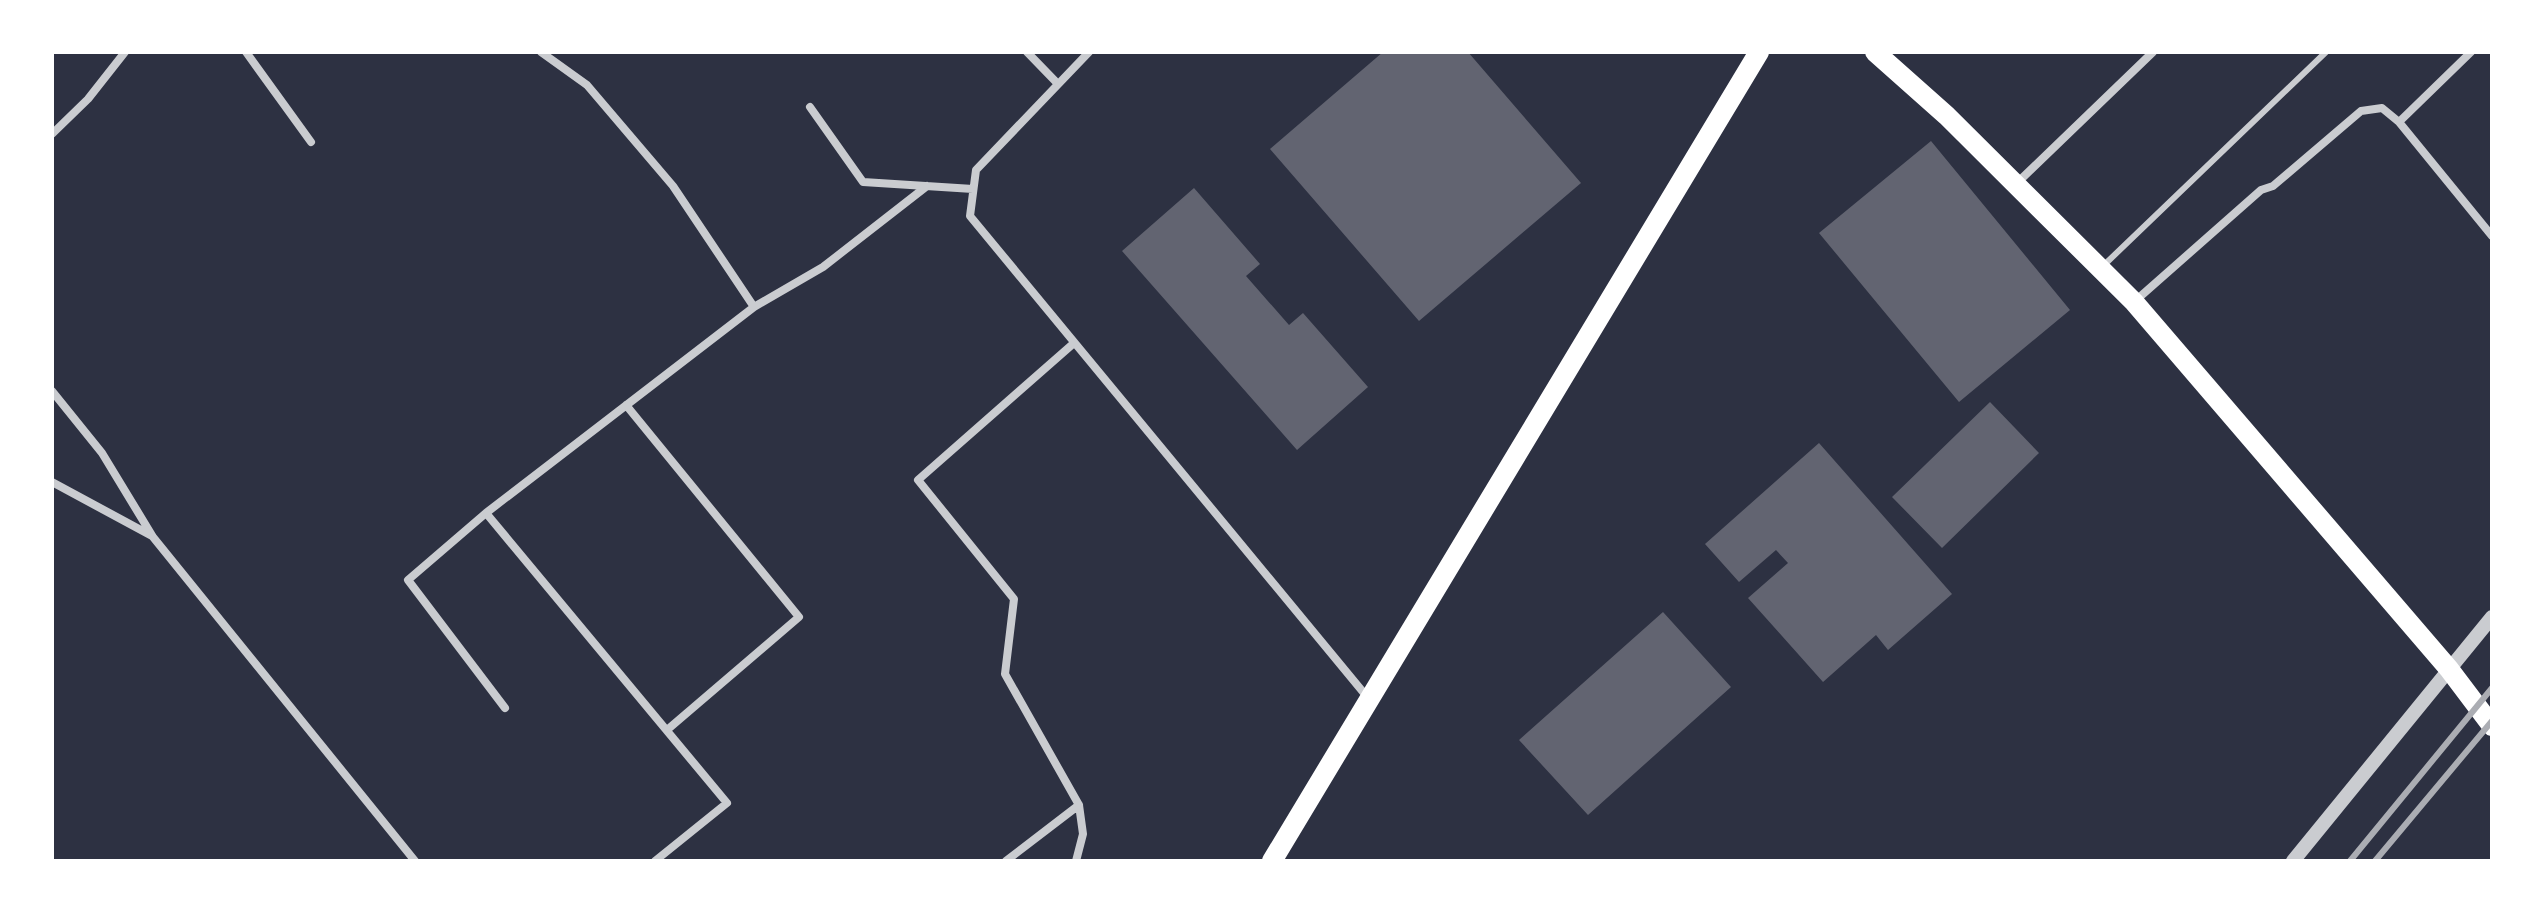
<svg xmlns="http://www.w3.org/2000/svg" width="2544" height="913" viewBox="0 0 2544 913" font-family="Mulish,sans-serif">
	<rect width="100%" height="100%" fill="#2d3142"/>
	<path fill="#626471" d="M 1383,52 L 1468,52 L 1581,183 L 1419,321 L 1270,149 Z
		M 1931,141 L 2070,310 L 1959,402 L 1819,233 Z
		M 1194,188 L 1260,264 L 1246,276 L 1289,325 L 1303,313 L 1368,387 L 1297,450 L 1122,251 Z
		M 1990,402 L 2039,453 L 1942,548 L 1892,497 Z
		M 1819,443 L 1952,594 L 1888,650 L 1876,635 L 1823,682 L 1748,598 L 1788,563 L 1776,550 L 1739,582 L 1705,544 Z
		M 1663,612 L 1731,687 L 1588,815 L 1519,740 Z"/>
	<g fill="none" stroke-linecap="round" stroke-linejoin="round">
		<path stroke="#caccd0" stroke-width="6" d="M 2103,266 L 2326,52"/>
		<path stroke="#caccd0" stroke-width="8" d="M 246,52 L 311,142
			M 541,52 L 587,85 L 673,186 L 754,307
			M 1027,52 L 1058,84
			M 1089,52 L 976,170 L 970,216 L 1368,698
			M 810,107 L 863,182 L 973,189
			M 2399,122 L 2471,52
			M 52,134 L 88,99 L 125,52
			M 2016,184 L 2153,52
			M 2134,302 L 2261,190 L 2273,186 L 2361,111 L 2382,108 L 2399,122 L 2492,236
			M 52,391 L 102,453 L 153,537 L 415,861
			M 626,405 L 799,617 L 667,730
			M 52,482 L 152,536
			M 486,513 L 727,803 L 655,861
			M 505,708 L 408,580 L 486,513 L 754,307 L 823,267 L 927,186
			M 1006,861 L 1079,805 L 1005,674 L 1014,599 L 918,480 L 1074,343
			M 1076,861 L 1083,834 L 1079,805"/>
		<path stroke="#caccd0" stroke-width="14" d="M 2293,861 L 2492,617"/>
		<path stroke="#fff" stroke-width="20" d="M 1875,52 L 1947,116 L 2134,302 L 2449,669 L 2492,726
			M 1272,861 L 1759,52"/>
		<path stroke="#abadb3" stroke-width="6" d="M 2350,861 L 2492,688
			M 2375,861 L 2492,721"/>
	</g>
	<rect width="2544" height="913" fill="none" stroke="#ffffff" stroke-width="108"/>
</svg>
